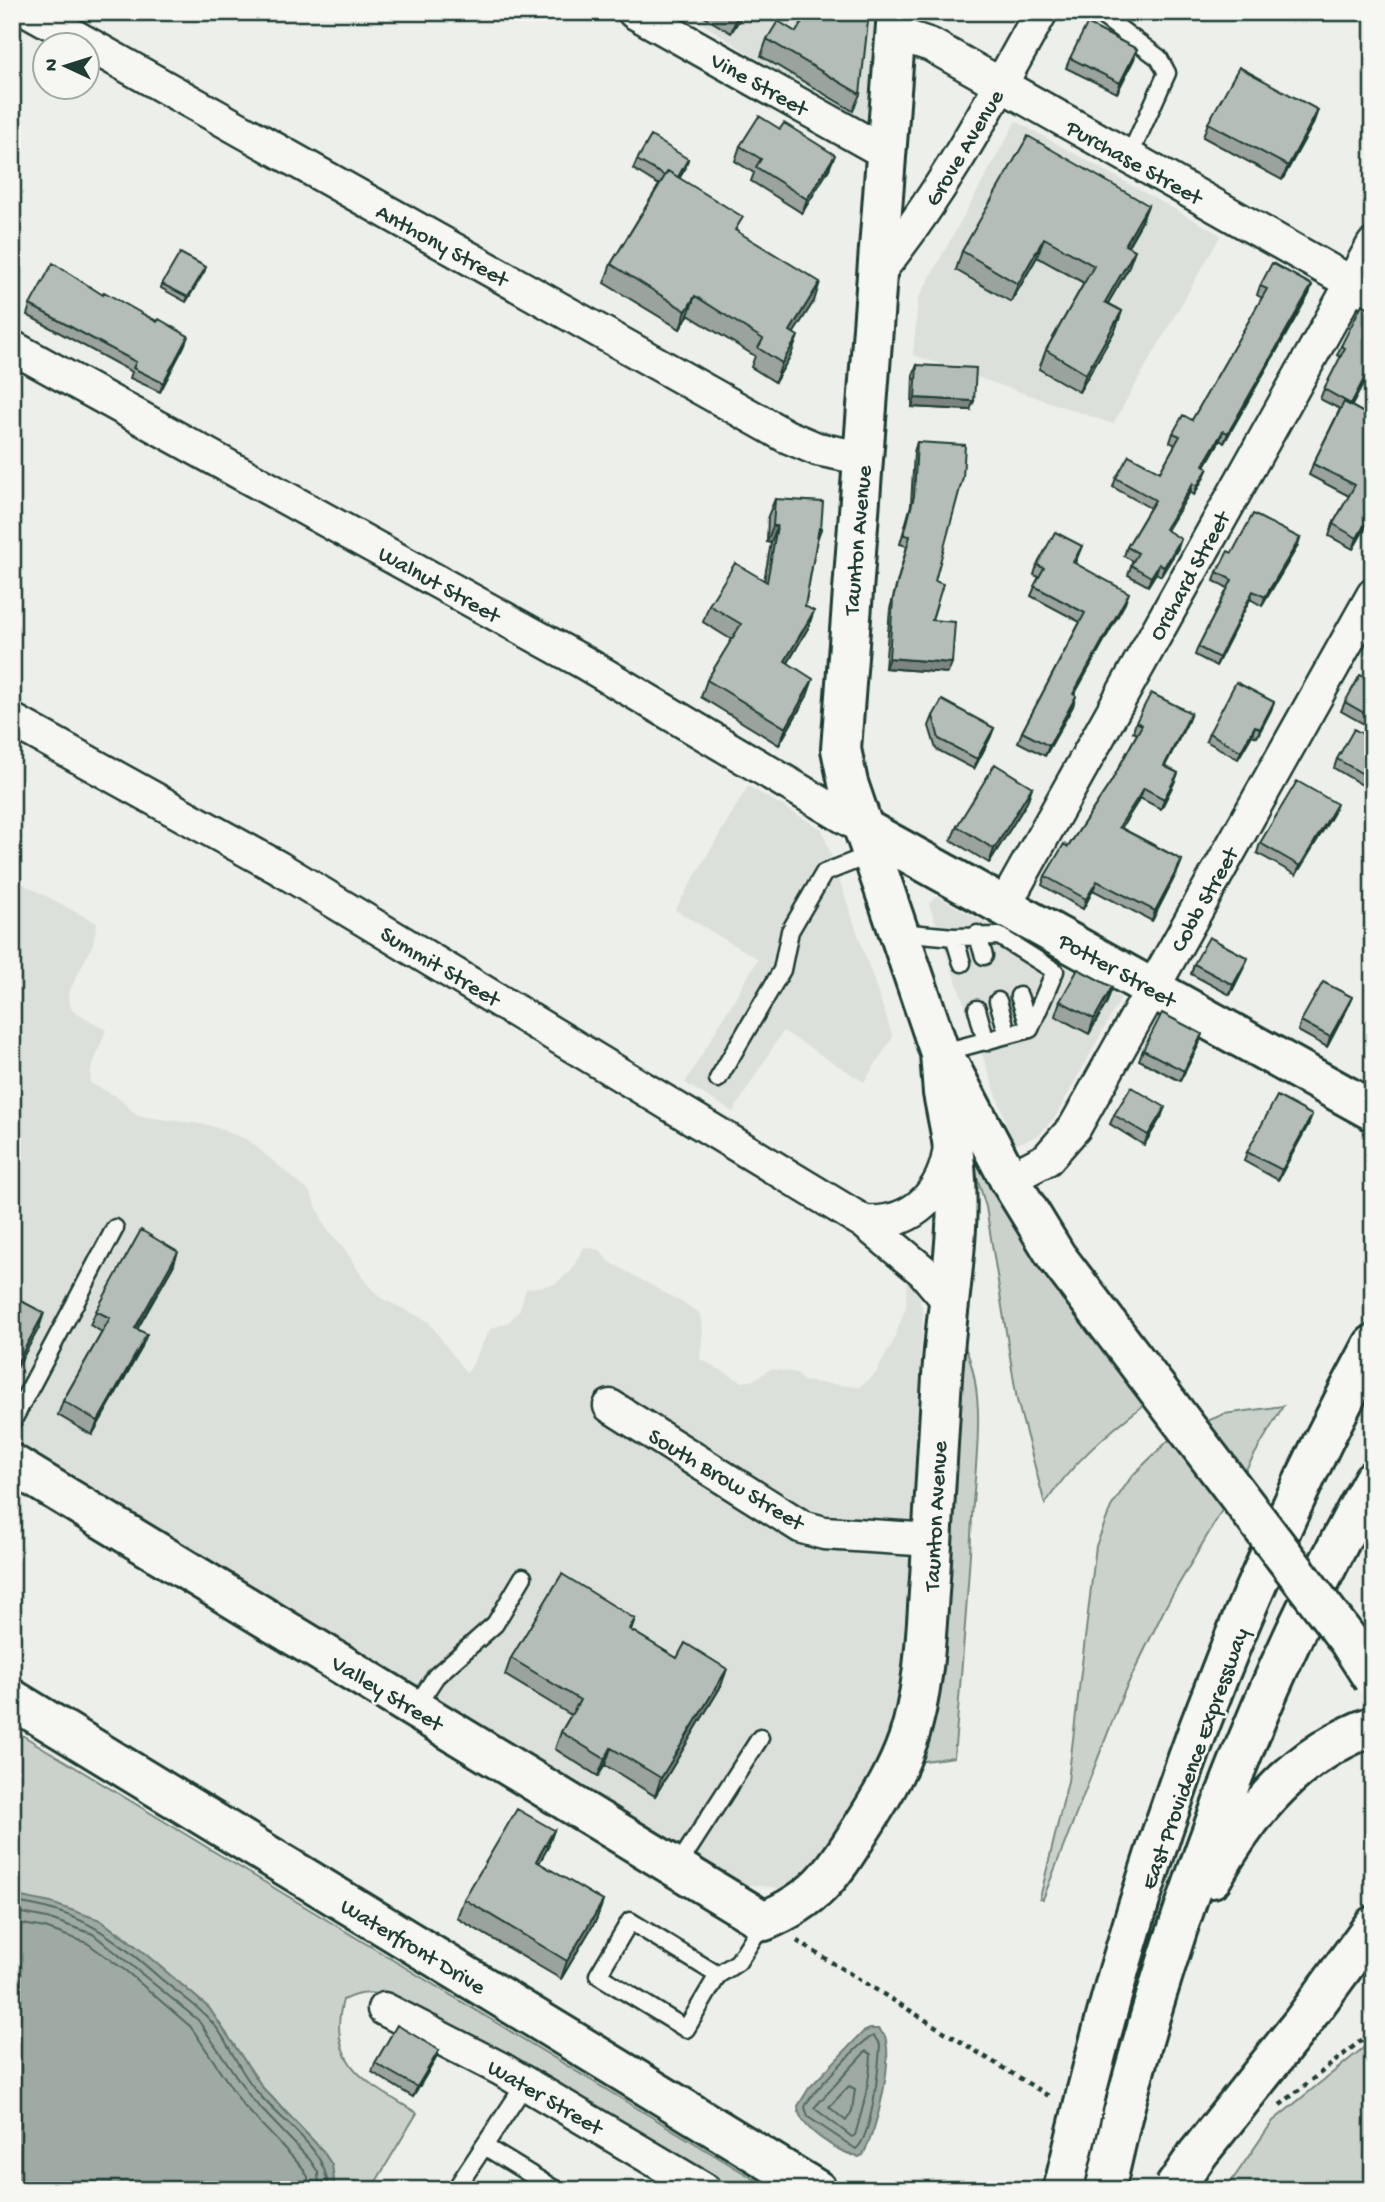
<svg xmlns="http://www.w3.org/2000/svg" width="1385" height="2202" viewBox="0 0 1385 2202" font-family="'Gochi Hand',sans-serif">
	<rect width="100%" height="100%" fill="#edefea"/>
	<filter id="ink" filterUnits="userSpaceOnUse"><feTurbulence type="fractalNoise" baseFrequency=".0143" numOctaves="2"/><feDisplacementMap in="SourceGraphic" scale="14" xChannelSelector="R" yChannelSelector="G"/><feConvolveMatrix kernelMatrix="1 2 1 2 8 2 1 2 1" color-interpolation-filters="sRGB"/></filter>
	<g filter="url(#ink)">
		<path fill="#dce0db" d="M 684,12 L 907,12 L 894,147 Z
			M 1016,121 L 1221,235 L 1113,424 L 913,355 L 918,299 Z
			M 748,786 L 822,829 L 893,1037 L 864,1082 L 783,1031 L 733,1112 L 685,1083 L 758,959 L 675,910 Z
			M 12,878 L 97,923 L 93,944 L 68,994 L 71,1009 L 106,1030 L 91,1070 L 90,1083 L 116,1096 L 138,1116 L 209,1125 L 248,1140 L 310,1192 L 326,1228 L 345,1249 L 366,1283 L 381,1298 L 428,1321 L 466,1373 L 470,1369 L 490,1329 L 509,1322 L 519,1311 L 526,1289 L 555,1284 L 571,1271 L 584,1247 L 600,1250 L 608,1261 L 699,1312 L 703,1329 L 700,1359 L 743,1382 L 753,1380 L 771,1369 L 797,1373 L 803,1381 L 859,1387 L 876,1373 L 893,1342 L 906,1306 L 907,1281 L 919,1296 L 923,1312 L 904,1664 L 899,1693 L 884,1746 L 873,1771 L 807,1876 L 786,1889 L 744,1884 L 12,1439 Z
			M 937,896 L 1121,998 L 1056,1116 L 1039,1135 L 1028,1140 L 1014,1145 L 929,904 Z"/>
		<path fill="#cbd2cc" stroke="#758880" stroke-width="2" d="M 978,1157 L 1055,1286 L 1144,1405 C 1106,1434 1071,1464 1045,1504 L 1017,1400 L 986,1207 L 972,1160 Z
			M 961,1339 C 989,1391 975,1461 972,1518 C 968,1598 961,1678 954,1757 L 916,1762 Z
			M 1283,1406 L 1166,1606 L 1123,1694 L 1043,1899 L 1040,1898 L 1068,1781 L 1096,1546 L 1111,1507 L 1132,1476 L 1174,1435 L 1224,1414 Z
			M 12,1729 L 772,2190 L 733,2190 L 562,2088 L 397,2000 C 376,1993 364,1989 343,2000 C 325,2066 370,2084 417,2113 L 371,2190 L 335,2190 L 332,2165 L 322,2150 L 263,2088 L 209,2008 L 119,1932 L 12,1895 Z
			M 1373,2040 L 1373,2190 L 1237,2190 L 1229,2185 L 1273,2121 Z"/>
		<path fill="#9faaa4" stroke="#6c7e77" stroke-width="2" d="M 12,1895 L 51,1903 L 100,1920 L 143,1952 L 209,2008 L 263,2088 L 322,2150 L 332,2165 L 335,2190 L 12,2190 Z
			M 870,2029 L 878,2029 L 885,2036 C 893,2065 877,2128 863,2155 L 859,2157 C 838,2152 798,2128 798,2106 L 809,2088 L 863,2032 Z"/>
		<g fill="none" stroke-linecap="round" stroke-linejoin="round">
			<path stroke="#526961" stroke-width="2" d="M 12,1902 C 80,1910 111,1935 160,1978 C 180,1995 203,2009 219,2031 C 233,2052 241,2074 259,2094 C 283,2123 328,2149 328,2190
				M 12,1911 L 47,1918 L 93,1934 L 198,2020 L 251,2098 L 310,2160 L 318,2172 L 319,2190
				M 12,1922 L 45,1928 L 87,1943 L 126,1971 L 191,2027 L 243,2105 L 302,2167 L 308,2177 L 309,2190
				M 874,2036 L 880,2045 C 879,2066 872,2137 856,2149 L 808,2117 L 805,2107 C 809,2096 863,2038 874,2036 Z
				M 866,2051 L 871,2054 C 870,2081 863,2109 855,2135 L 852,2137 L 814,2108 Z
				M 849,2086 L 855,2089 L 852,2111 L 846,2121 L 829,2107 Z"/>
			<g stroke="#1f3d34" stroke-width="21">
				<path id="service" d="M 1097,12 L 1159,58 L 1167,73 L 1129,157
					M 899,932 L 954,937 L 999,936 L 1055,971 L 1030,1029 L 940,1053
					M 977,934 L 984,956
					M 954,937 L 962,963
					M 1019,996 L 1030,1029
					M 998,1001 L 1008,1035
					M 977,1009 L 986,1042
					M 718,1079 L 782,970 L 790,931 L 824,873 L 872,854
					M 12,1422 L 115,1228
					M 415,1708 L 436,1676 L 495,1624 L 523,1577
					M 677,1867 L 760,1738
					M 718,1975 L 686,2029 L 598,1975 L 630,1921 L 718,1975 L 738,1962 L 764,1921
					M 484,2146 L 556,2190
					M 455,2190 L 526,2083"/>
			</g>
			<g stroke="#1f3d34" stroke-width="37">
				<path id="minor" d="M 31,12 L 786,436 L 817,449 L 862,458
					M 634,12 L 886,153
					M 895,33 L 931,45 L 1373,295
					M 876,275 C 942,195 991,102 1041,12
					M 12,347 L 583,662 L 863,828
					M 12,720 L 279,868 L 864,1222 L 923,1271 L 951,1304
					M 1004,906 L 1373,245
					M 1009,1179 L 1047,1159 L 1075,1127 L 1373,595
					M 864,1222 C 912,1226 945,1193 950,1146
					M 610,1406 L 802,1527 L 824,1533 L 932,1540
					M 384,2009 L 501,2069 L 705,2190"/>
			</g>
			<g stroke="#1f3d34" stroke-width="44">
				<path id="tertiary" d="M 863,828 L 1373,1111
					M 12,1464 L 764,1921 C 816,1899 832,1876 861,1829 C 879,1801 897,1772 908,1740 C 925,1688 926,1632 930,1578 C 934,1511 938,1444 942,1377 C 947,1291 966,1222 951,1134"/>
			</g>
			<g stroke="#1f3d34" stroke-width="44">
				<path id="secondary" d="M 12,1699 L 817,2190"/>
			</g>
			<g stroke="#1f3d34" stroke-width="44">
				<path id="trunk" d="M 897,12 L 841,749 L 848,783 L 940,1053 L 943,1093 L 951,1134
					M 948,1063 L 1009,1179"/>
			</g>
			<g stroke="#1f3d34" stroke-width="44">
				<path id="motorway" d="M 1009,1179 L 1056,1256 L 1145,1373
					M 1212,1878 C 1250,1810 1298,1753 1373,1726
					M 1087,2090 C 1151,1832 1246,1579 1373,1345
					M 1123,2113 C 1181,1893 1262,1679 1373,1480
					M 1197,2155 L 1302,2023 L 1373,1926"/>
			</g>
			<path stroke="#1f3d34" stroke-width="4.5" stroke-dasharray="5 5" stroke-linecap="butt" d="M 797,1941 L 1052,2098
				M 1280,2105 L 1373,2031"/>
			<use href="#service" stroke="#f6f6f2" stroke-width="16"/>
			<use href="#minor" stroke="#f6f6f2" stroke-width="32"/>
			<use href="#tertiary" stroke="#f6f6f2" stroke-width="38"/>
			<use href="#secondary" stroke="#f6f6f2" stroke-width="38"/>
			<use href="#trunk" stroke="#f6f6f2" stroke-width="38"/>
			<use href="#motorway" stroke="#f6f6f2" stroke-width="38"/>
			<g stroke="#1f3d34" stroke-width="44" stroke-linecap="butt">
				<path id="motorway-bridge" d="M 1145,1373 L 1348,1640 L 1373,1679
					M 1063,2190 L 1087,2090
					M 1105,2190 L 1123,2113
					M 1173,2190 L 1197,2155"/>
			</g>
			<use href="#motorway-bridge" stroke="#f6f6f2" stroke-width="38"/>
		</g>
		<path fill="#9ba39e" stroke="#1f3d34" stroke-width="2" d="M 702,12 L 744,12 L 731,33 L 701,15 Z
			M 767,39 L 860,94 L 853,111 L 761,56 Z
			M 1070,58 L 1134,59 L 1117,93 L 1066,68 Z
			M 1208,123 L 1313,124 L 1282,180 L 1203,137 Z
			M 740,146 L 829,169 L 802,213 L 751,181 L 754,173 L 735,161 Z
			M 688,159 L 685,169 L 679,178 L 814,301 L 793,333 L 791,355 L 775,382 L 751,367 L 755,356 L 688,315 L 680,329 L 604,283 L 611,264 L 659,185 L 633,169 L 637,160 Z
			M 1148,205 L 1141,223 L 1128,246 L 1128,269 L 1108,303 L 1122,311 L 1115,330 L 1079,392 L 1039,369 L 1046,350 L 1084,283 L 1037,257 L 1011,302 L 956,270 L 962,251 Z
			M 204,272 L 186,302 L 161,288 L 162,284 Z
			M 1260,286 L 1309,294 L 1224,443 L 1220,440 L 1205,466 L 1204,477 L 1194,495 L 1190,492 L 1167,530 L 1178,548 L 1161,576 L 1156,573 L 1148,586 L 1128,575 L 1133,561 L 1124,556 L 1127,547 L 1150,508 L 1113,487 L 1116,478 L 1160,472 L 1175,445 L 1170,442 L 1173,433 L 1192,420 L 1262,298 L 1257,295 Z
			M 103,295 L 188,336 L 184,346 L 160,392 L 130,378 L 132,372 L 27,315 L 30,305 Z
			M 1373,310 L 1373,377 L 1368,375 L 1351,406 L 1373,418 L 1373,514 L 1353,549 L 1329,536 L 1333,524 L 1349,496 L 1309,475 L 1313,464 L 1340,409 L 1320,399 L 1324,389 L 1341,357 L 1337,355 L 1341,346 Z
			M 917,365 L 970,410 L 912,407 L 913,375 Z
			M 917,442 L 935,581 L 932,620 L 948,673 L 885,668 L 890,609 L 907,546 L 900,544 L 911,505 L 914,452 Z
			M 775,499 L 821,529 L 816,543 L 805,606 L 808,628 L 788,663 L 807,696 L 779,745 L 701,697 L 707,680 L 732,640 L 703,622 L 709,605 L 764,581 L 771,543 L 767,542 L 768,516 Z
			M 1300,538 L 1297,547 L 1262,606 L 1250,599 L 1216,666 L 1195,655 L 1198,647 L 1228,588 L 1214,581 L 1217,572 L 1232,553 Z
			M 1082,546 L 1075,563 L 1125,603 L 1074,695 L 1073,706 L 1045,756 L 1018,742 L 1022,732 L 1080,622 L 1031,596 L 1039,577 L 1034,575 L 1037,565 Z
			M 1373,682 L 1373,729 L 1341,711 L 1345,702 Z
			M 1271,710 L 1257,737 L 1252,735 L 1238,759 L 1206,741 L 1209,733 Z
			M 1191,713 L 1187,723 L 1165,766 L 1178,773 L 1174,783 L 1161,809 L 1140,798 L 1121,828 L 1182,860 L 1178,870 L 1152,921 L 1093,890 L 1083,909 L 1042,885 L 1045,876 L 1068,847 L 1111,782 L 1137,734 L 1133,732 L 1136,722 Z
			M 933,716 L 994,728 L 990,738 L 974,769 L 936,749 L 929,726 Z
			M 1373,740 L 1373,781 L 1369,789 L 1334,768 L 1337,759 Z
			M 1032,787 L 1027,802 L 989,863 L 951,840 L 957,826 Z
			M 1333,814 L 1296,875 L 1257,853 L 1260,843 Z
			M 1194,964 L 1244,967 L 1230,995 L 1191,974 Z
			M 1112,987 L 1107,1002 L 1089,1034 L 1055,1016 L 1060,1001 Z
			M 1348,1007 L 1327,1047 L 1298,1031 L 1301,1021 Z
			M 1199,1044 L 1180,1081 L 1139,1060 L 1143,1050 Z
			M 1373,1057 L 1373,1075 L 1367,1071 Z
			M 1114,1115 L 1161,1117 L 1144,1145 L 1110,1124 Z
			M 1308,1125 L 1278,1180 L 1244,1161 L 1247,1152 Z
			M 173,1266 L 137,1329 L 141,1349 L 92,1435 L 58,1415 L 63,1401 L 102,1332 L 90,1325 L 96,1311 Z
			M 635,1619 L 631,1630 L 721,1686 L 655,1796 L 605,1765 L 598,1776 L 555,1749 L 561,1732 L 571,1715 L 505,1675 L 511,1658 Z
			M 554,1830 L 547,1849 L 539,1863 L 603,1901 L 596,1920 L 561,1979 L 457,1918 L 464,1899 Z
			M 439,2050 L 435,2060 L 413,2097 L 372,2072 L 375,2063 Z"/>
		<path fill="#7e8481" stroke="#1f3d34" stroke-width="2" d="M 740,12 L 744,12 L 731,33 L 737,16 Z
			M 1137,49 L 1134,59 L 1117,93 L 1120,83 Z
			M 1318,110 L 1313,124 L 1282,180 L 1288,166 Z
			M 835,155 L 829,169 L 802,213 L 807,199 Z
			M 688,159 L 685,169 L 671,192 L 674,182 Z
			M 1148,205 L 1141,223 L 1118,263 L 1125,245 Z
			M 1044,238 L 1037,257 L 1011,302 L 1018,284 Z
			M 1135,250 L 1128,269 L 1098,320 L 1105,302 Z
			M 206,267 L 204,272 L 186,302 L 188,297 Z
			M 820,282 L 814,301 L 783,350 L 790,331 Z
			M 1312,285 L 1309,294 L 1224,443 L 1228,433 Z
			M 695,296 L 688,315 L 680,329 L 686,311 Z
			M 1122,311 L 1115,330 L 1079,392 L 1086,374 Z
			M 188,336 L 184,346 L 160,392 L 163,383 Z
			M 798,336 L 791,355 L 775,382 L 782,363 Z
			M 1371,365 L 1368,375 L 1348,413 L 1351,404 Z
			M 915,398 L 974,401 L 970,410 L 912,407 Z
			M 1223,431 L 1220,440 L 1200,475 L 1203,465 Z
			M 1208,468 L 1204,477 L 1194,495 L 1197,486 Z
			M 1193,483 L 1190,492 L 1162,539 L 1165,529 Z
			M 1373,510 L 1373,514 L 1353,549 L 1357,538 Z
			M 773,526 L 777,526 L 771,543 L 767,542 Z
			M 1300,538 L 1297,547 L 1262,606 L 1265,597 Z
			M 1181,539 L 1178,548 L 1161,576 L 1164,567 Z
			M 1159,564 L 1156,573 L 1148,586 L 1151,577 Z
			M 1253,591 L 1250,599 L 1216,666 L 1219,658 Z
			M 1129,593 L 1125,603 L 1069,704 L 1073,694 Z
			M 814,611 L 808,628 L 779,678 L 785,661 Z
			M 889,658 L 952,663 L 948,673 L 885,668 Z
			M 813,679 L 807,696 L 779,745 L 786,728 Z
			M 1076,696 L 1073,706 L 1045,756 L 1049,746 Z
			M 1274,702 L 1271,710 L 1257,737 L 1260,729 Z
			M 1191,713 L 1187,723 L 1160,775 L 1164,766 Z
			M 1255,726 L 1252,735 L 1238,759 L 1241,751 Z
			M 994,728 L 990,738 L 974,769 L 977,759 Z
			M 1178,773 L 1174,783 L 1161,809 L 1164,799 Z
			M 1032,787 L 1027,802 L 989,863 L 994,849 Z
			M 1144,788 L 1140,798 L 1116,837 L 1119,827 Z
			M 1337,804 L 1333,814 L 1296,875 L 1300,866 Z
			M 1182,860 L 1178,870 L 1152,921 L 1155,911 Z
			M 1097,881 L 1093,890 L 1083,909 L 1086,899 Z
			M 1248,958 L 1244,967 L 1230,995 L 1233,985 Z
			M 1112,987 L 1107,1002 L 1089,1034 L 1094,1019 Z
			M 1352,997 L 1348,1007 L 1327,1047 L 1330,1037 Z
			M 1202,1034 L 1199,1044 L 1180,1081 L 1184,1071 Z
			M 1165,1107 L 1161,1117 L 1144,1145 L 1148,1135 Z
			M 1312,1115 L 1308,1125 L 1278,1180 L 1282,1170 Z
			M 178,1252 L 173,1266 L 130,1342 L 135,1328 Z
			M 44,1313 L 39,1328 L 12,1377 L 12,1372 Z
			M 147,1334 L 141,1349 L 92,1435 L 98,1421 Z
			M 727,1669 L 721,1686 L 655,1796 L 661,1778 Z
			M 611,1748 L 605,1765 L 598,1776 L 605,1759 Z
			M 554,1830 L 547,1849 L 529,1880 L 536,1861 Z
			M 603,1901 L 596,1920 L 561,1979 L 567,1961 Z
			M 439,2050 L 435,2060 L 413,2097 L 417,2087 Z"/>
		<path fill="#b4bdb8" stroke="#1f3d34" stroke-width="2" d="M 731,12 L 740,12 L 737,16 Z
			M 808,12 L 869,12 L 860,94 L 767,39 L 778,21 L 796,32 Z
			M 1087,24 L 1137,49 L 1120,83 L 1070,58 Z
			M 1239,67 L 1318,110 L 1288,166 L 1208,123 Z
			M 759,116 L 780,129 L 784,123 L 835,155 L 807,199 L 756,167 L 761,159 L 740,146 Z
			M 651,136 L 688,159 L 678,177 L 668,171 L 665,176 L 637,160 Z
			M 1028,136 L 1148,205 L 1125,245 L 1135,250 L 1105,302 L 1122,311 L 1086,374 L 1046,350 L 1094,266 L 1044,238 L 1018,284 L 962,251 Z
			M 668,171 L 743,217 L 735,230 L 820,282 L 790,331 L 798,336 L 782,363 L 758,348 L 763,339 L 695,296 L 686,311 L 611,264 Z
			M 180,253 L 206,267 L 188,297 L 162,284 Z
			M 53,263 L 103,295 L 104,292 L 157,322 L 159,319 L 188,336 L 163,383 L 133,368 L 136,362 L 30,305 Z
			M 1272,263 L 1312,285 L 1228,433 L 1223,431 L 1203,465 L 1208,468 L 1197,486 L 1193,483 L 1165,529 L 1181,539 L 1164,567 L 1159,564 L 1151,577 L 1131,565 L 1138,553 L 1127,547 L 1155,500 L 1116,478 L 1129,455 L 1160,472 L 1180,436 L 1173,433 L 1183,415 L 1192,420 L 1267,289 L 1260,286 Z
			M 1362,304 L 1373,310 L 1373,366 L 1371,365 L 1351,404 L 1324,389 L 1345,348 L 1341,346 Z
			M 917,365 L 976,368 L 974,401 L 915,398 Z
			M 1344,402 L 1373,418 L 1373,510 L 1357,538 L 1333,524 L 1355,485 L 1313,464 Z
			M 917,442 L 965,445 L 963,477 L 935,581 L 943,584 L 932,620 L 955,622 L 952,663 L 889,658 L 893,599 L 910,536 L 904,535 L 914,496 Z
			M 775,499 L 823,502 L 821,529 L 819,528 L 805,606 L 814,611 L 785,661 L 813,679 L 786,728 L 707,680 L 741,624 L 709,605 L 735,563 L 767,582 L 777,526 L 773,526 Z
			M 1253,514 L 1300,538 L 1265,597 L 1253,591 L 1219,658 L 1198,647 L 1232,580 L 1217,572 L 1228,551 L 1232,553 Z
			M 1055,532 L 1082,546 L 1073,562 L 1129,593 L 1073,694 L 1076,696 L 1049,746 L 1022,732 L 1085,613 L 1034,586 L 1044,568 L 1037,565 Z
			M 1360,675 L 1373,682 L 1373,718 L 1345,702 Z
			M 1236,682 L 1274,702 L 1260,729 L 1255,726 L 1241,751 L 1209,733 Z
			M 1151,693 L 1191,713 L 1164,766 L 1178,773 L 1164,799 L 1144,788 L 1119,827 L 1182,860 L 1155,911 L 1097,881 L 1086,899 L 1045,876 L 1064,844 L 1068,847 L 1111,782 L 1142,725 L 1136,722 Z
			M 942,700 L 994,728 L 977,759 L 939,739 L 933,716 Z
			M 1354,729 L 1373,740 L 1372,779 L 1337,759 Z
			M 995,764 L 1032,787 L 994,849 L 957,826 Z
			M 1297,781 L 1337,804 L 1300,866 L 1260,843 Z
			M 1209,937 L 1248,958 L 1233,985 L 1194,964 Z
			M 1078,969 L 1112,987 L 1094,1019 L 1060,1001 Z
			M 1323,982 L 1352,997 L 1330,1037 L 1301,1021 Z
			M 1162,1013 L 1202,1034 L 1184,1071 L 1143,1050 Z
			M 1131,1087 L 1165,1107 L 1148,1135 L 1114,1115 Z
			M 1277,1096 L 1312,1115 L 1282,1170 L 1247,1152 Z
			M 141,1230 L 178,1252 L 135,1328 L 147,1334 L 98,1421 L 63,1401 L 110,1318 L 96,1311 Z
			M 12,1296 L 44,1313 L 12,1372 Z
			M 562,1574 L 635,1619 L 629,1629 L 677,1658 L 685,1643 L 727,1669 L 661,1778 L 611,1748 L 605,1759 L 561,1732 L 580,1700 L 511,1658 Z
			M 517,1809 L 554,1830 L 536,1861 L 603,1901 L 567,1961 L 464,1899 Z
			M 397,2025 L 439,2050 L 417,2087 L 375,2063 Z"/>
	</g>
	<g text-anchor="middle" stroke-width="5" stroke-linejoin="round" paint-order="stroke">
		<g font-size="23" fill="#1f3d34" stroke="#f6f6f2">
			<text transform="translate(760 83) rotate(29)" y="8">Vine Street</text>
			<text transform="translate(963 147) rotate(-59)" y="8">Grove Avenue</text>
			<text transform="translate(1135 161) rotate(29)" y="8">Purchase Street</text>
			<text transform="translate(443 244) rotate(29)" y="8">Anthony Street</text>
			<text transform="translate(856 540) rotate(-85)" y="8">Taunton Avenue</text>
			<text transform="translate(1188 575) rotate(-61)" y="8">Orchard Street</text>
			<text transform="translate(440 583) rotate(29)" y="8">Walnut Street</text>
			<text transform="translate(1203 899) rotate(-61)" y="8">Cobb Street</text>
			<text transform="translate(441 965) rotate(31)" y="8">Summit Street</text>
			<text transform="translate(1118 969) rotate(29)" y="8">Potter Street</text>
			<text transform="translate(727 1478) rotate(31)" y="8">South Brow Street</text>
			<text transform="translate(934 1516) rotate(-87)" y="8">Taunton Avenue</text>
			<text transform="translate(388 1692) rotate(31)" y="8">Valley Street</text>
			<text transform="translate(1193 1758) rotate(-70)" y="8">East Providence Expressway</text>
			<text transform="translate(414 1945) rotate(31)" y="8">Waterfront Drive</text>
			<text transform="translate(546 2096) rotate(30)" y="8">Water Street</text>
		</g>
	</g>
	<rect width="1385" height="2202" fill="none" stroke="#f6f6f2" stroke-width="42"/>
	<rect x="21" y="21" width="1343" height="2160" fill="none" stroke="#1f3d34" stroke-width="2.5" filter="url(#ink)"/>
	<g transform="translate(66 66) rotate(274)"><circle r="33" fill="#f6f6f2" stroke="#a0aca6" stroke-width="2"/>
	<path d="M0-5L12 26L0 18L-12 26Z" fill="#1f3d34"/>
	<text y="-10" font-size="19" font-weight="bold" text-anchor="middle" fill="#1f3d34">N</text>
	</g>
</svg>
